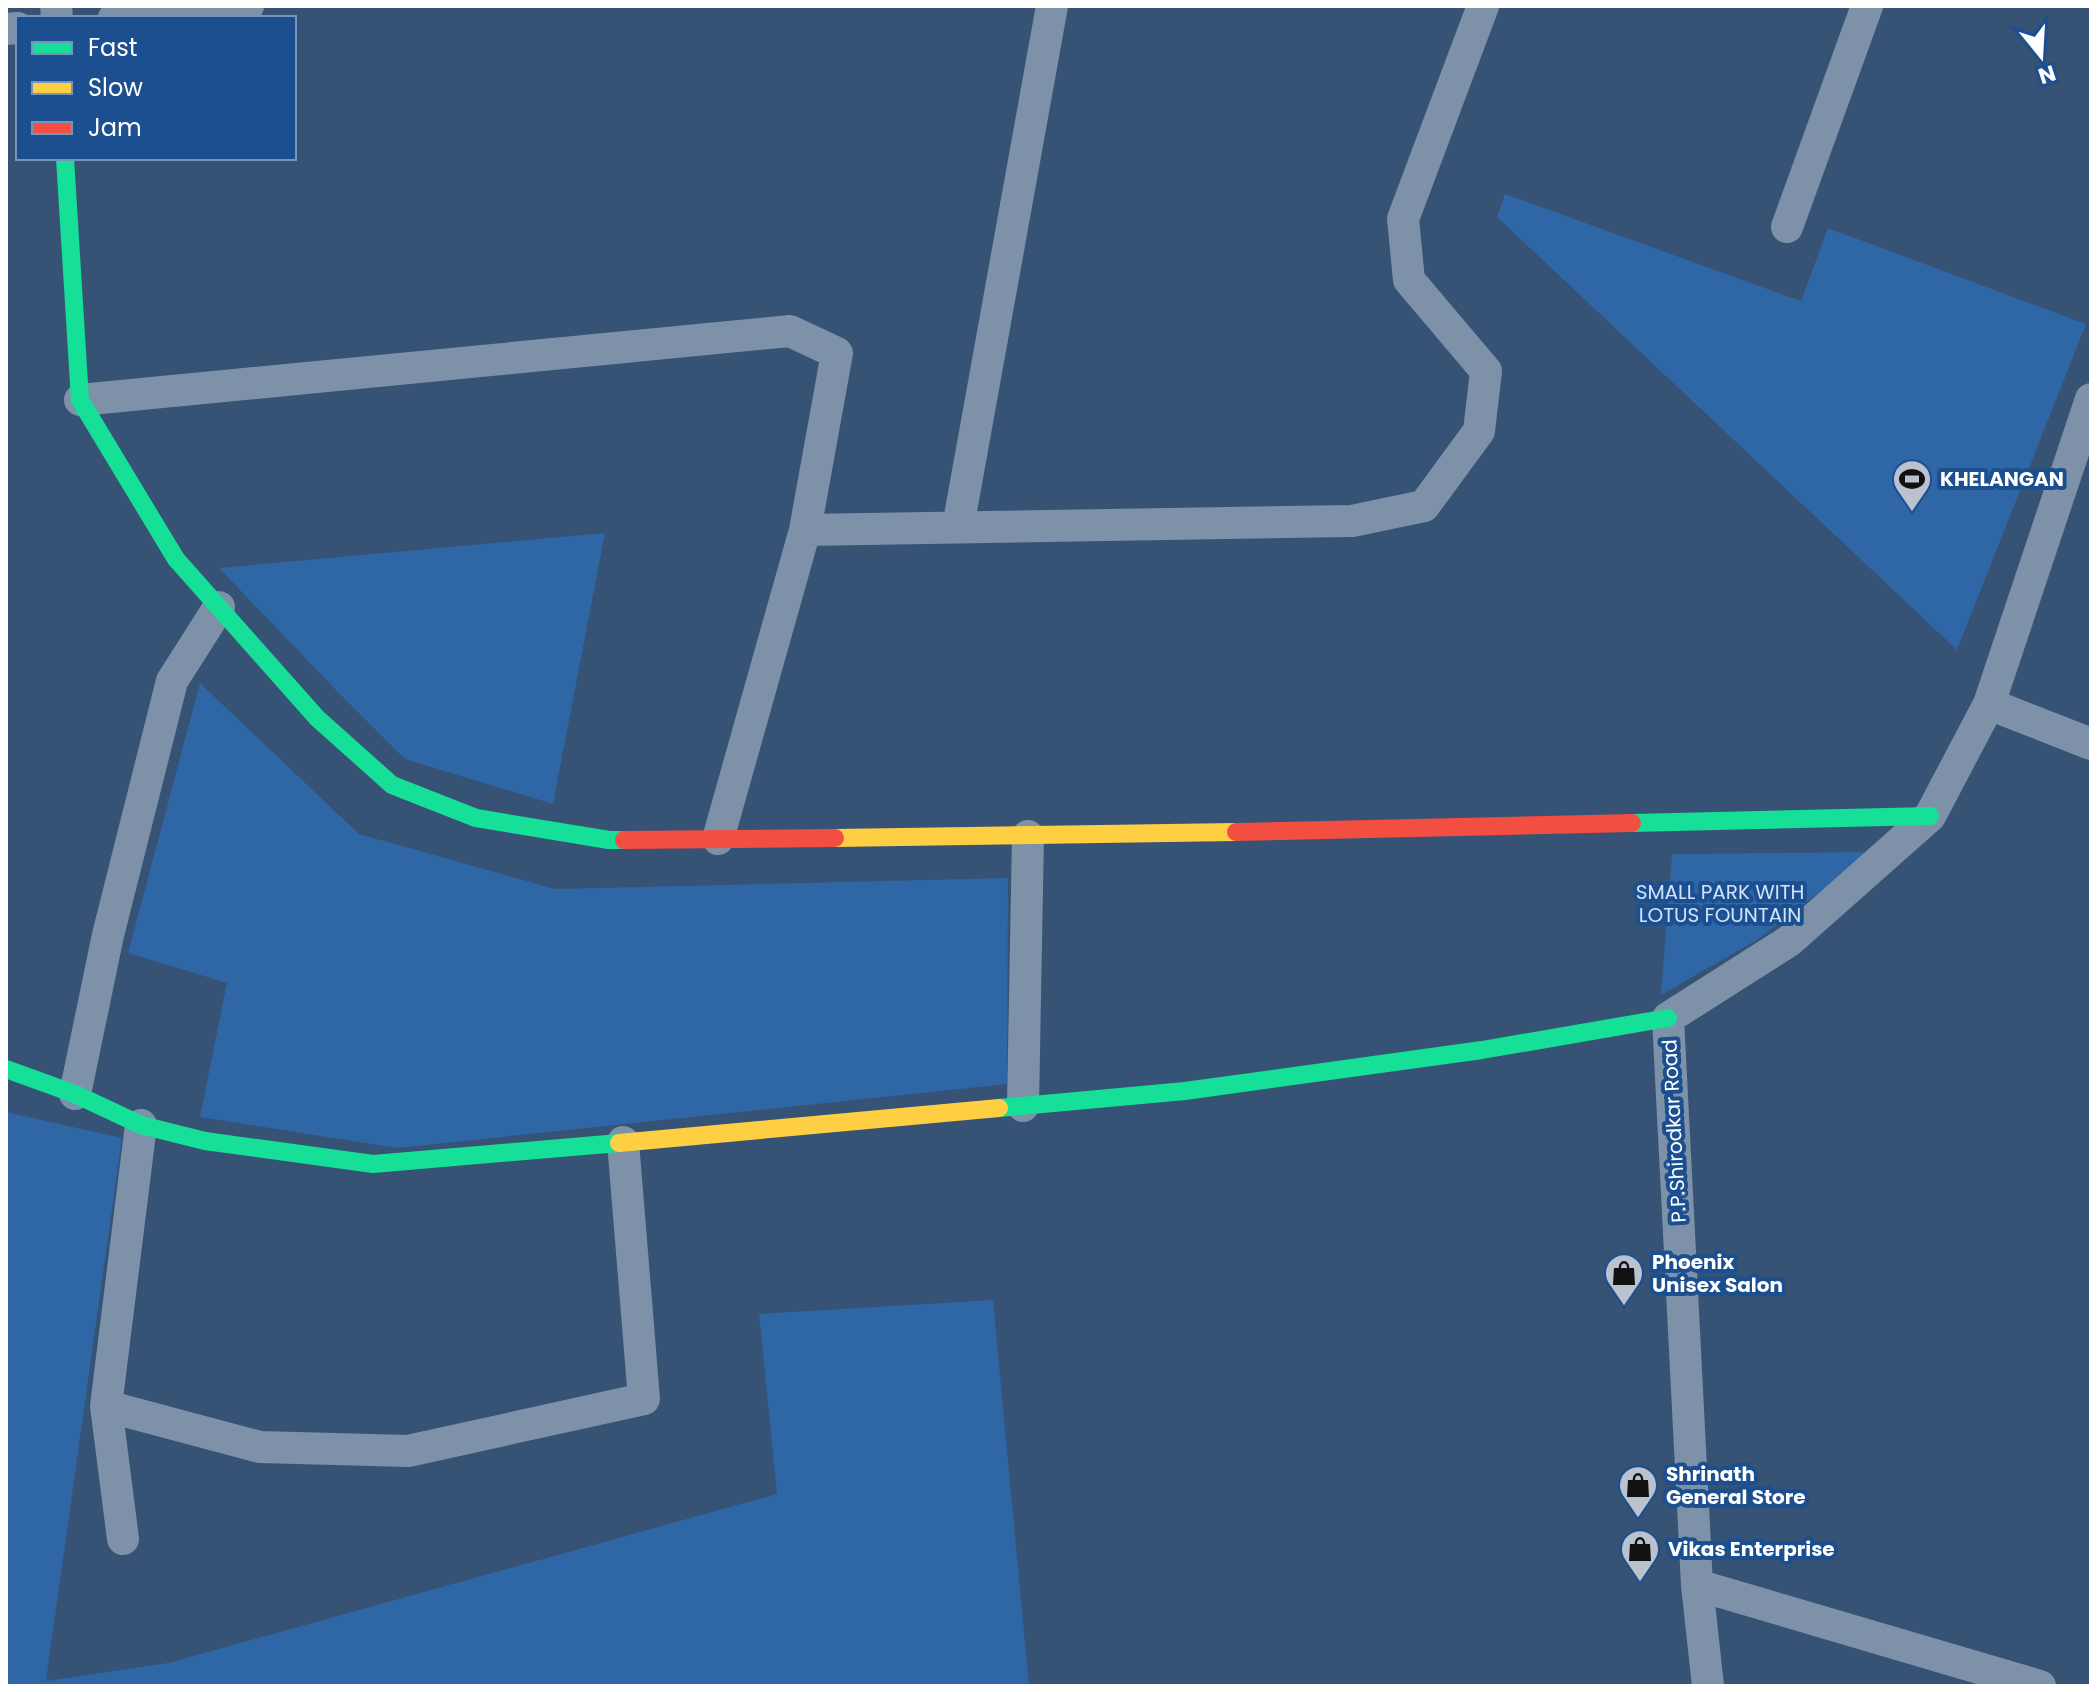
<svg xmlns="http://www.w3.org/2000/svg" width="2097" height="1692" viewBox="0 0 2097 1692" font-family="Poppins,sans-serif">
	<rect width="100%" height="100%" fill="#365274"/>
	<path fill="#2f66a5" d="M 1505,194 L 1801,301 L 1828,228 L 2086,324 L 1957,650 L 1497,217 Z
		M 605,533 L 553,804 L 405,759 L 332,686 L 219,568 Z
		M 200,683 L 359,834 L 555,889 L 1008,878 L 1007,1084 L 397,1148 L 200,1117 L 227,983 L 128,953 Z
		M 1871,852 L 1760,938 L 1661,995 L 1672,854 Z
		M 6,1112 L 122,1138 L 46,1681 L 168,1663 L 777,1494 L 759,1314 L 993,1300 L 1029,1686 L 6,1686 Z"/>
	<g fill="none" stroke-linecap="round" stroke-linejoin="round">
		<path stroke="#7d92a8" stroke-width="32" d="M 56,6 L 57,18
			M 114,18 L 248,6
			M 6,29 L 18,28
			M 1787,227 L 1867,6
			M 80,400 L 790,331 L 837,353 L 805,530 L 718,839
			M 958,527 L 1052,6
			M 805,530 L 1352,521 L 1424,506 L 1479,431 L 1486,371 L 1409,280 L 1403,219 L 1483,6
			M 1989,704 L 2091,744
			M 75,1094 L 108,935 L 172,681 L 219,607
			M 1023,1106 L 1028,836
			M 106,1406 L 260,1447 L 408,1451 L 644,1399 L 623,1142
			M 123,1539 L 106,1406 L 141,1125
			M 1697,1585 L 2040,1686
			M 1708,1686 L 1697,1585 L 1668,1018 L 1789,941 L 1930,816 L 1989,704 L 2091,399"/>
		<path stroke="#16e098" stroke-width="18" d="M 65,158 L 80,400 L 176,559 L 317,718 L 392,785 L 476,818 L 609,840 L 624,840
			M 1632,823 L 1930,816
			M 6,1069 L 75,1094 L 141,1125 L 205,1141 L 373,1164 L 619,1143
			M 999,1108 L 1185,1091 L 1482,1050 L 1668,1018"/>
		<path stroke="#ffcf43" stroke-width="18" d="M 835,838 L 1236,832
			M 619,1143 L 999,1108"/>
		<path stroke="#f24e42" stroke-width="18" d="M 1236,832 L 1632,823
			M 624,840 L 835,838"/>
	</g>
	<defs>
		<g id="stadium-pin" transform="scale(2)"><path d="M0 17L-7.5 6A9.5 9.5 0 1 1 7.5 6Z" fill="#b9c2ce" stroke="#1b4f8f"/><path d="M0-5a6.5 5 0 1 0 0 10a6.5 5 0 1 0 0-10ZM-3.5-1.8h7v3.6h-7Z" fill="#111"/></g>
		<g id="shop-pin" transform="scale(2)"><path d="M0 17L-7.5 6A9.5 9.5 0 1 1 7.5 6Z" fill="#b9c2ce" stroke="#1b4f8f"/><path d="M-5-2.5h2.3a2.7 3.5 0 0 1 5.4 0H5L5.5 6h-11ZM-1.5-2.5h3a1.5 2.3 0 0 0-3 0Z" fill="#111"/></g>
	</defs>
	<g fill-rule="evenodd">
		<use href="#stadium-pin" x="1912" y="479"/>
		<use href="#shop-pin" x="1624" y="1273"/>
		<use href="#shop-pin" x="1638" y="1485"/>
		<use href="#shop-pin" x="1640" y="1549"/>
	</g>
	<g text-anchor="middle" stroke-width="8" stroke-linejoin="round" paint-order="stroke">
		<g font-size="20" font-weight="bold" fill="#fff" stroke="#1b4f8f" text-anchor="start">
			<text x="1940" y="486">KHELANGAN</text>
			<text x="1652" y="1269">Phoenix<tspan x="1652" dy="23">Unisex Salon</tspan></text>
			<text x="1666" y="1481">Shrinath<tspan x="1666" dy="23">General Store</tspan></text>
			<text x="1668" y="1556">Vikas Enterprise</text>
		</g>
		<g font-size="20" fill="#cfe3fa" stroke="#1b4f8f">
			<text x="1720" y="899">SMALL PARK WITH<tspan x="1720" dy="23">LOTUS FOUNTAIN</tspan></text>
		</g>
		<g font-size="20" fill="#fff" stroke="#1b4f8f">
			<text transform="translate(1674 1131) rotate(-93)" y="7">P.P.Shirodkar Road</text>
		</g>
	</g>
	<rect width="2097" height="1692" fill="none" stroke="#ffffff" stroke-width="16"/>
	<rect x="16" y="16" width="280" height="144" fill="#1b4f8f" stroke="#7695bc" stroke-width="2"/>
	<rect x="32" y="42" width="40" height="12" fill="#16e098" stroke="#7695bc" stroke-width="2"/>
	<text x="88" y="56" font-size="24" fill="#ffffff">Fast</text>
	<rect x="32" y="82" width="40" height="12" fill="#ffcf43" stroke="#7695bc" stroke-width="2"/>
	<text x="88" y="96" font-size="24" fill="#ffffff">Slow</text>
	<rect x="32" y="122" width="40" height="12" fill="#f24e42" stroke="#7695bc" stroke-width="2"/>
	<text x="88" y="136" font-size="24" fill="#ffffff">Jam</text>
	<g transform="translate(2041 56) rotate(162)" stroke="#1b4f8f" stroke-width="6" paint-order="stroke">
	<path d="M0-6L14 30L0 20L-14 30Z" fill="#ffffff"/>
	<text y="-12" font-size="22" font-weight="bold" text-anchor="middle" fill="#ffffff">N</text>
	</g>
</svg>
